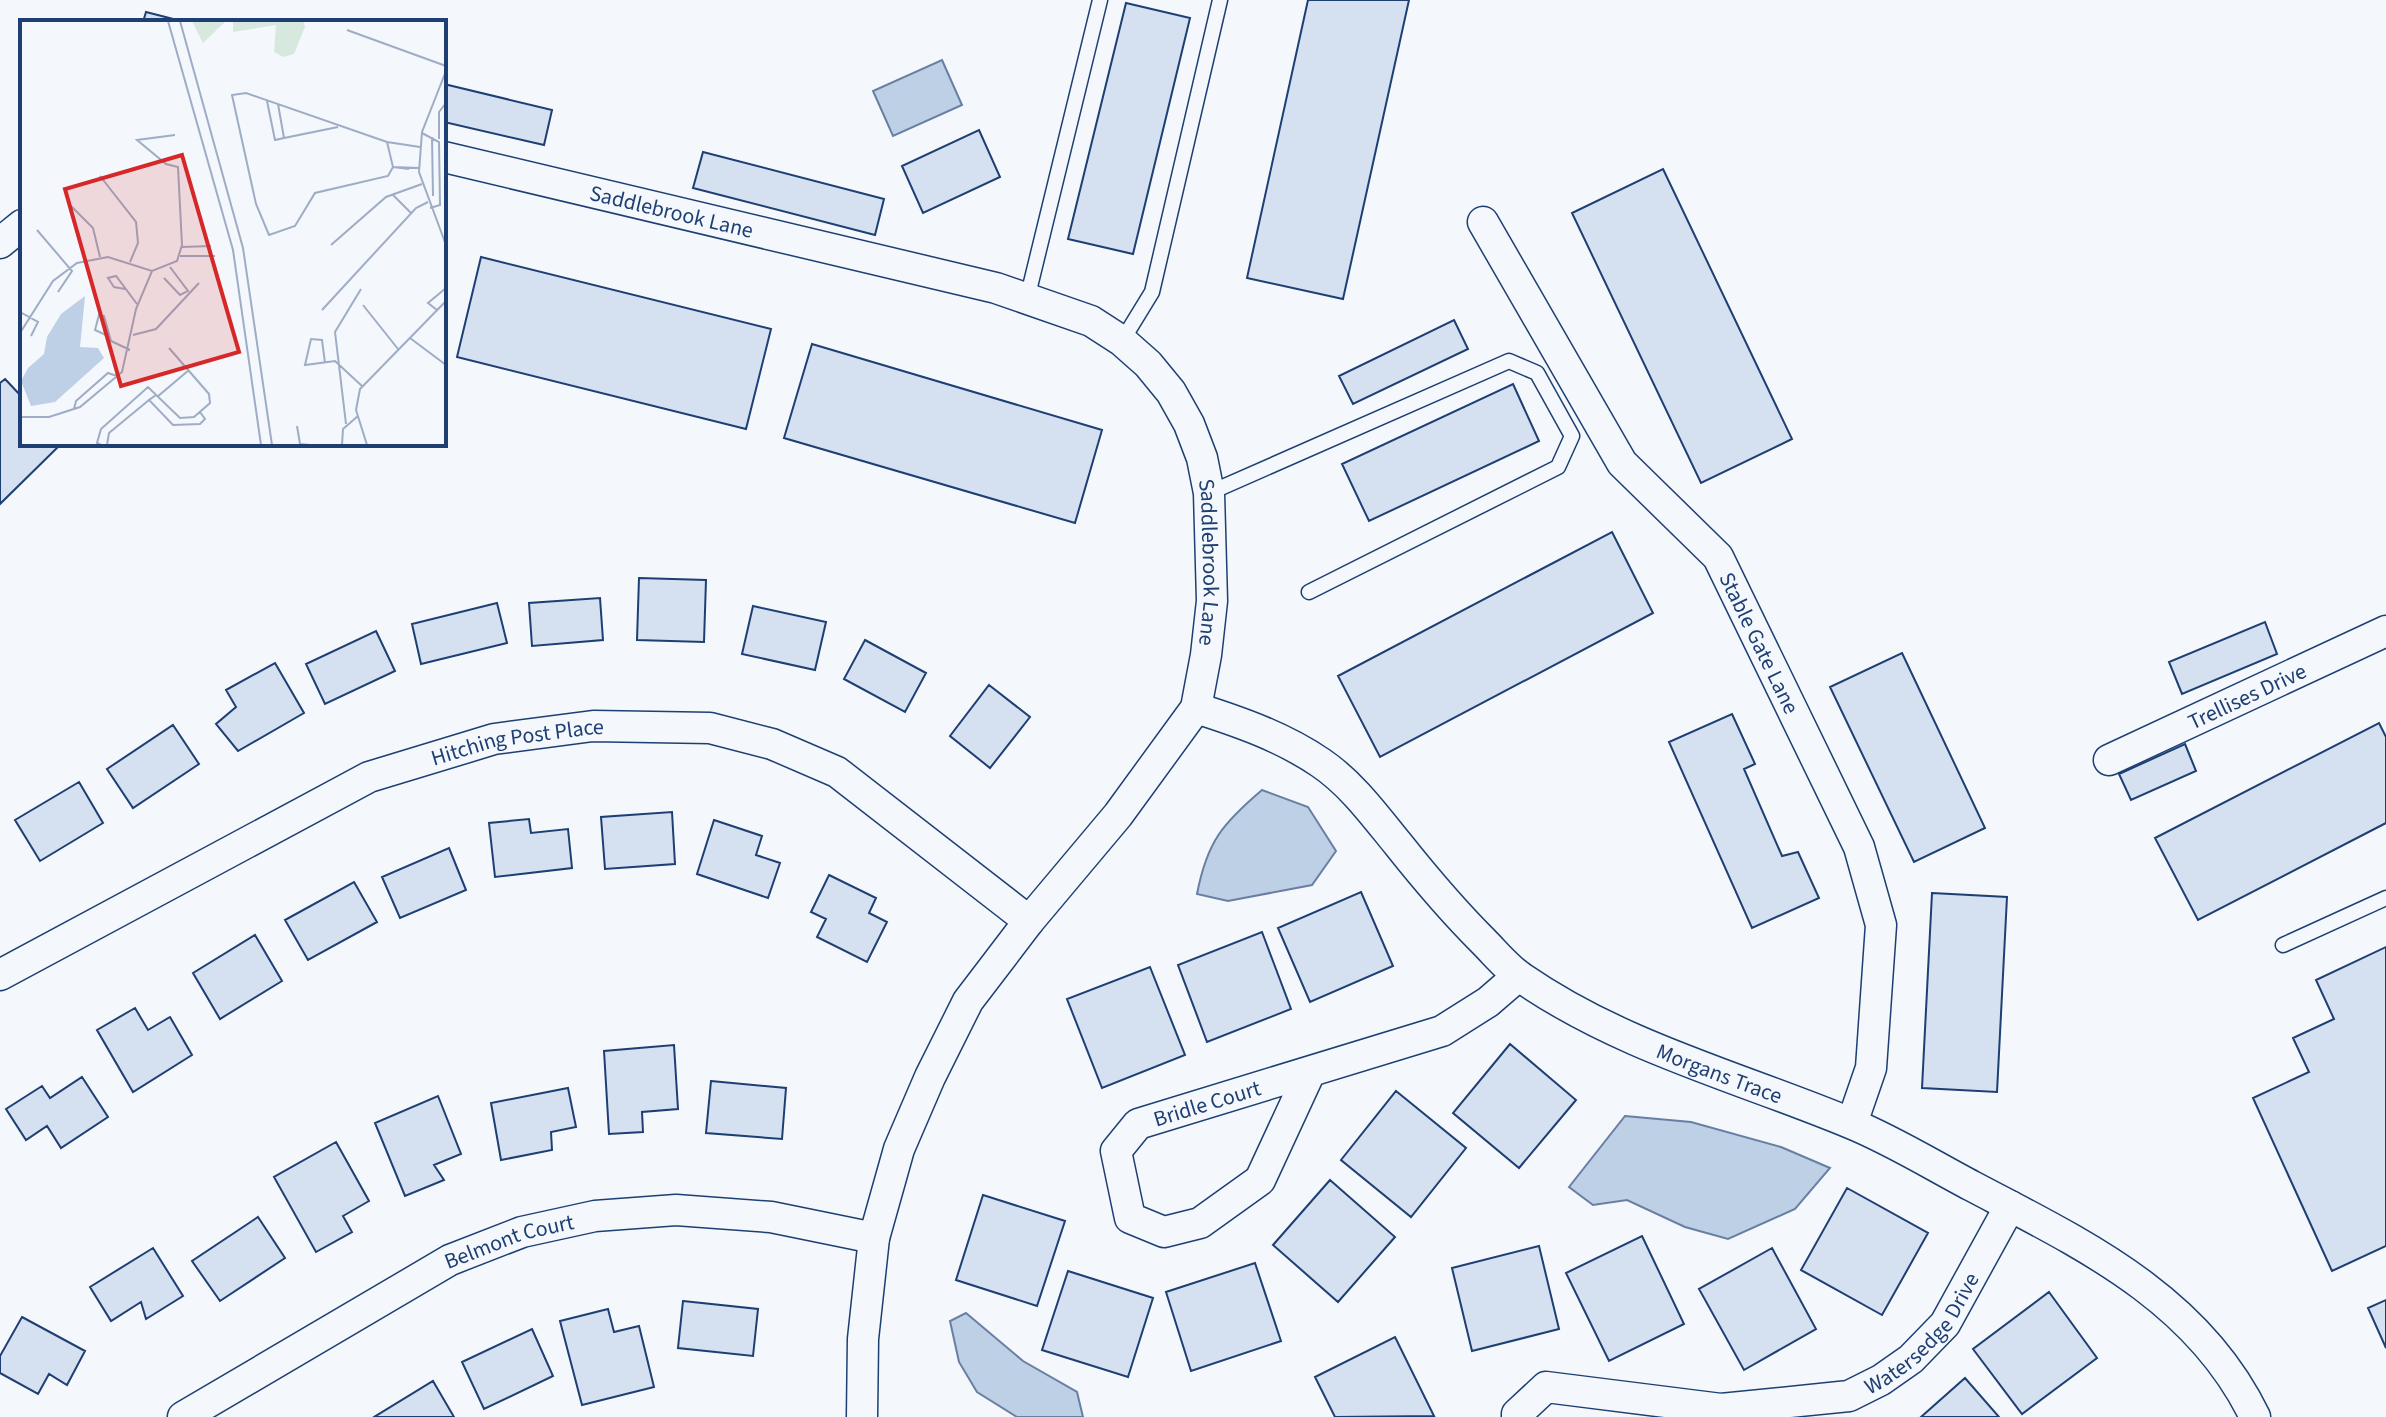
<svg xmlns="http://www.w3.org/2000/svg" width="2386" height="1417" viewBox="0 0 2386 1417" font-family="'Source Sans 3',sans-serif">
	<rect width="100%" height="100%" fill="#f4f7fb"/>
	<path fill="#bed0e5" stroke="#687fa3" stroke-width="2" d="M 942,60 L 962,105 L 893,136 L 873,91 Z
		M 1262,790 L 1308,807 L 1336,851 L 1312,885 L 1228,901 L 1197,894 C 1207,842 1222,824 1262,790 Z
		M 1625,1116 L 1691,1122 L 1781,1147 L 1830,1168 L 1795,1209 L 1728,1239 L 1685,1227 L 1627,1200 L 1593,1205 L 1569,1187 Z
		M 966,1313 L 1023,1361 L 1077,1392 L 1083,1417 L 1017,1417 L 977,1392 L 959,1362 L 950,1321 Z"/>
	<path fill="#d5e0f0" stroke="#1d3f73" stroke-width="2" d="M 1308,0 L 1409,0 L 1343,299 L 1247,278 Z
		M 1126,3 L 1190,18 L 1133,254 L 1068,239 Z
		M 146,12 L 185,22 L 143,22 Z
		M 444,84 L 552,110 L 544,145 L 444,122 Z
		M 979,130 L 1000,177 L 923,213 L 902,166 Z
		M 703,152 L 884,199 L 875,235 L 693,188 Z
		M 1663,169 L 1792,439 L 1701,483 L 1572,213 Z
		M 481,257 L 771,329 L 746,429 L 457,357 Z
		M 1454,320 L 1468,349 L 1353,404 L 1339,376 Z
		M 812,344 L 1102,430 L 1075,523 L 784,438 Z
		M 5,379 L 22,397 L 22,444 L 61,444 L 0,504 L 0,383 Z
		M 1513,384 L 1539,441 L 1369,521 L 1342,464 Z
		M 1612,532 L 1653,613 L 1380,757 L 1338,676 Z
		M 639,578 L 706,580 L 704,642 L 637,640 Z
		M 600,598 L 603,640 L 532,646 L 529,603 Z
		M 497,603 L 507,643 L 421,664 L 412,624 Z
		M 753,606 L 826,622 L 815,670 L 742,654 Z
		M 2265,622 L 2277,654 L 2182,694 L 2169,662 Z
		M 376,631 L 395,671 L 325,704 L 306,664 Z
		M 865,640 L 926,673 L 905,712 L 844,679 Z
		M 1902,653 L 1985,828 L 1914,862 L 1830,687 Z
		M 275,663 L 304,713 L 238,751 L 216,724 L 236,707 L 226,690 Z
		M 989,685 L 1030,717 L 990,768 L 950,736 Z
		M 1732,714 L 1755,764 L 1744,769 L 1782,856 L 1798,852 L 1819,898 L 1752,928 L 1669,742 Z
		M 2379,723 L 2386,737 L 2386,823 L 2198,920 L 2155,838 Z
		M 173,725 L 199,764 L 133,808 L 107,769 Z
		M 2185,744 L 2196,771 L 2131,800 L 2119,774 Z
		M 79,782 L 103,823 L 40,861 L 15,820 Z
		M 672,812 L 675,864 L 605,869 L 601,817 Z
		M 529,819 L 531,833 L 568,829 L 572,868 L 495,877 L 489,823 Z
		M 714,820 L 762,836 L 756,855 L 780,863 L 768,898 L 697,874 Z
		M 449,848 L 466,890 L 400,918 L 382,877 Z
		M 829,875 L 876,898 L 869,913 L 887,922 L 867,962 L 817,937 L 826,919 L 811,912 Z
		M 354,882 L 377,922 L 308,960 L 285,920 Z
		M 1361,892 L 1393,966 L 1310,1002 L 1278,928 Z
		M 1932,893 L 2007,897 L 1997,1092 L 1922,1088 Z
		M 1262,932 L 1291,1009 L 1207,1042 L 1178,965 Z
		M 255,935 L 282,981 L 220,1019 L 193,973 Z
		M 2386,947 L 2386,1246 L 2332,1271 L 2253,1098 L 2309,1072 L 2293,1038 L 2334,1019 L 2316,980 Z
		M 1150,967 L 1185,1055 L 1102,1088 L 1067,999 Z
		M 135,1008 L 148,1030 L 170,1017 L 192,1055 L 133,1092 L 97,1030 Z
		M 1510,1044 L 1576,1100 L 1519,1168 L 1453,1113 Z
		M 674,1045 L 678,1109 L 642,1112 L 643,1132 L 609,1134 L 604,1051 Z
		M 82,1077 L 108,1117 L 61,1148 L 47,1126 L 26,1140 L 6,1109 L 42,1086 L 50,1098 Z
		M 711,1081 L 786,1088 L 782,1139 L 706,1133 Z
		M 568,1088 L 576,1127 L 551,1132 L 552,1150 L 501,1160 L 491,1103 Z
		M 1396,1091 L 1466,1148 L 1411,1217 L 1341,1160 Z
		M 438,1096 L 461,1154 L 434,1165 L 444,1180 L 405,1196 L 375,1123 Z
		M 336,1142 L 369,1201 L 343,1216 L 352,1232 L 316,1252 L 274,1177 Z
		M 1330,1180 L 1395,1237 L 1338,1302 L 1273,1245 Z
		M 1847,1188 L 1928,1233 L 1882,1315 L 1801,1270 Z
		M 983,1195 L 1065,1221 L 1037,1306 L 956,1280 Z
		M 258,1217 L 285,1258 L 220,1301 L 192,1261 Z
		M 1642,1236 L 1684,1324 L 1609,1361 L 1566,1273 Z
		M 1539,1246 L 1559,1329 L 1472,1351 L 1452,1268 Z
		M 153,1248 L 183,1296 L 146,1319 L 141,1302 L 111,1321 L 90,1287 Z
		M 1772,1248 L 1816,1329 L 1744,1370 L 1699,1289 Z
		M 1255,1263 L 1281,1341 L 1191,1371 L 1166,1292 Z
		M 1068,1271 L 1153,1298 L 1128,1377 L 1042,1350 Z
		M 2049,1292 L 2097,1358 L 2022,1414 L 1973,1349 Z
		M 2386,1300 L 2386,1348 L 2368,1308 Z
		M 683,1301 L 758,1309 L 753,1356 L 678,1348 Z
		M 608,1309 L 614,1332 L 639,1326 L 654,1387 L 582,1405 L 560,1321 Z
		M 22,1317 L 85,1351 L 67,1385 L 49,1374 L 38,1394 L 0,1373 L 0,1356 Z
		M 532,1329 L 553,1376 L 484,1409 L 462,1362 Z
		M 1395,1337 L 1434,1416 L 1335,1417 L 1315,1377 Z
		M 1965,1378 L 1999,1417 L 1921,1417 Z
		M 433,1381 L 454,1417 L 374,1417 Z"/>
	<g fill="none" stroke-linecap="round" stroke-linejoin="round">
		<g stroke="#1d3f73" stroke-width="17">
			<path id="service" d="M 1027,299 L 1100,0
				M 1122,341 L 1152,292 L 1220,0
				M 1209,493 L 1509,361 L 1537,373 L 1572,436 L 1558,467 L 1309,592
				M 2283,945 L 2386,898"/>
		</g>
		<g stroke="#1d3f73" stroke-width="33">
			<g id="minor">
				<path id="s1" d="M 444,157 L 996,288 L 1091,321 L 1122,341 L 1148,364 L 1171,392 L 1189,424 L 1202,458 L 1209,493 L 1212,601 L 1206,655 L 1196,708 L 1118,815 L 1029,921 L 968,1001 L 930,1077 L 899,1149 L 874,1238 L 863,1339 L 862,1417"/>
				<path id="s2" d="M 1483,222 L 1622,463 L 1718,557 L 1859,847 L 1881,925 L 1871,1068 L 1852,1123"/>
				<path d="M 0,243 L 22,225"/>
				<path id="s3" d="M 1196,708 C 1240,722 1283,737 1321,763 C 1352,784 1375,816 1398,844 C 1425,878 1453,911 1484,942 C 1496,954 1508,969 1522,978 C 1622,1047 1739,1077 1850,1123 C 1892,1140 1932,1165 1972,1186 C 2082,1244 2198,1298 2255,1417"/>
				<path id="s4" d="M 2109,760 L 2386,631"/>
				<path id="s5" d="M 0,975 L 369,777 L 494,739 L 593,726 L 710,728 L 772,744 L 837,772 L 1029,921"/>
				<path id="s6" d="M 1310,1072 L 1260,1180 L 1200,1223 L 1164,1232 L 1130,1218 L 1116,1151 L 1138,1124 L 1442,1031 L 1488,1002 L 1518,976"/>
				<path id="s7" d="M 183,1417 L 450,1260 L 522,1232 L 595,1216 L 676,1210 L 771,1217 L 874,1238"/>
				<path id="s8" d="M 1517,1417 L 1517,1414 L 1546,1387 L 1721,1409 L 1849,1396 L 1881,1380 L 1911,1359 L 1945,1324 L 2010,1206"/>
			</g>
		</g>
		<use href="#service" stroke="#f4f7fb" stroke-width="14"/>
		<use href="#minor" stroke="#f4f7fb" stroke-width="30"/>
	</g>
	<g text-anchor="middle" stroke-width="6" stroke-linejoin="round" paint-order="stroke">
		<g font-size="22" fill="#1d3f73" stroke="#f4f7fb">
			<text dy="8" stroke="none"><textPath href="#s1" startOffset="234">Saddlebrook Lane</textPath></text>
			<text dy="8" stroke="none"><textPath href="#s1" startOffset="954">Saddlebrook Lane</textPath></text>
			<text dy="8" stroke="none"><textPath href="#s2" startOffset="508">Stable Gate Lane</textPath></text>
			<text dy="8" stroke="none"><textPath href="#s4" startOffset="152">Trellises Drive</textPath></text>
			<text dy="8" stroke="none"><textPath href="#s5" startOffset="572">Hitching Post Place</textPath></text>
			<text dy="8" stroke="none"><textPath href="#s3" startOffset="652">Morgans Trace</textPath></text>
			<text dy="8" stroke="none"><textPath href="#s6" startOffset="442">Bridle Court</textPath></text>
			<text dy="8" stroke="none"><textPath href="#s7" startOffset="372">Belmont Court</textPath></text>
			<text dy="8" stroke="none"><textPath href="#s8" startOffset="446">Watersedge Drive</textPath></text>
		</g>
	</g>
	<g transform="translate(20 20)">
		<rect width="426" height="426" fill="#f4f7fb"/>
		<path d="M 172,1 L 206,1 L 183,23 ZM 213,1 L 283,1 L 285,7 L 274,34 L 263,37 L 254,32 L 256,5 L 213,12 Z" fill="#d7e8df"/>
		<path d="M 65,276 L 60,327 L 78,328 L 84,338 L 35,382 L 11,386 L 1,361 L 8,348 L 24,334 L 27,317 L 41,294 Z" fill="#bed0e5"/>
		<path fill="none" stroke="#9eadc5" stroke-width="2" d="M 148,1 L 213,230 L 241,425M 160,1 L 223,228 L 252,425M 327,10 L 426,46M 426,51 L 402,112 L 399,152 L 426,225M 247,81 L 255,120 L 264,118M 258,84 L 264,118 L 318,107M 402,113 L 419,122 L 420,185 L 410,188M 412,117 L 413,176M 419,119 L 419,92 L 426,83M 367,122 L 373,147 L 368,156 L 295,173 L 275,206 L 249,215 L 236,184 L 212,75 L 226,73 L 367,122 L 400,127M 389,149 L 373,147 L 399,148M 80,156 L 116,202 L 118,223 L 110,242M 373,175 L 392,194M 48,183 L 73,208 L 80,237M 17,210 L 52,251 L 38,272M 311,225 L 366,177 L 402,164M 162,227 L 191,226M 160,236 L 195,236M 144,258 L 160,275 L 168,271 L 150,247M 105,269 L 94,267 L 88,258 L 96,256 L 117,284M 343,285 L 378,329M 302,290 L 396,188 L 408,182M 417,290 L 408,283 L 426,268M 0,292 L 18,302 L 11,316M 0,313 L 33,261 L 57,243 L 88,237 L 132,251 L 157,241 L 162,225 L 158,147 L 146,144 L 117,120 L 155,115M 113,315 L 136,309 L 179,263M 88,316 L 75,310 L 79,295 L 84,296 L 91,321 L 110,330M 390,318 L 426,345M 305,343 L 302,320 L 291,319 L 285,345 L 315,341 L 342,366M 136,375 L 129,380 L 153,405 L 180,404 L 185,399 L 180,392M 137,377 L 169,350M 54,389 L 56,381 L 88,353 L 97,356M 0,397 L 29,397 L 60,387 L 102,352 L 116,289 L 132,251M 326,404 L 315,312 L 341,269M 277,406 L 280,424 L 290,425M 81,425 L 77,423 L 81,409 L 128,367 L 160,398 L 174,397 L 190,383 L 189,374 L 149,328M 87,425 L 89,413 L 129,380M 322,425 L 323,409 L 338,396M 347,425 L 336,390 L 340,369 L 426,281"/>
		<path fill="#d62828" fill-opacity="0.15" stroke="#d62828" stroke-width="4" d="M 162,135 L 219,332 L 101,366 L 45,169 Z"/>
		<rect width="426" height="426" fill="none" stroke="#1d3f73" stroke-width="4"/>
	</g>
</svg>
